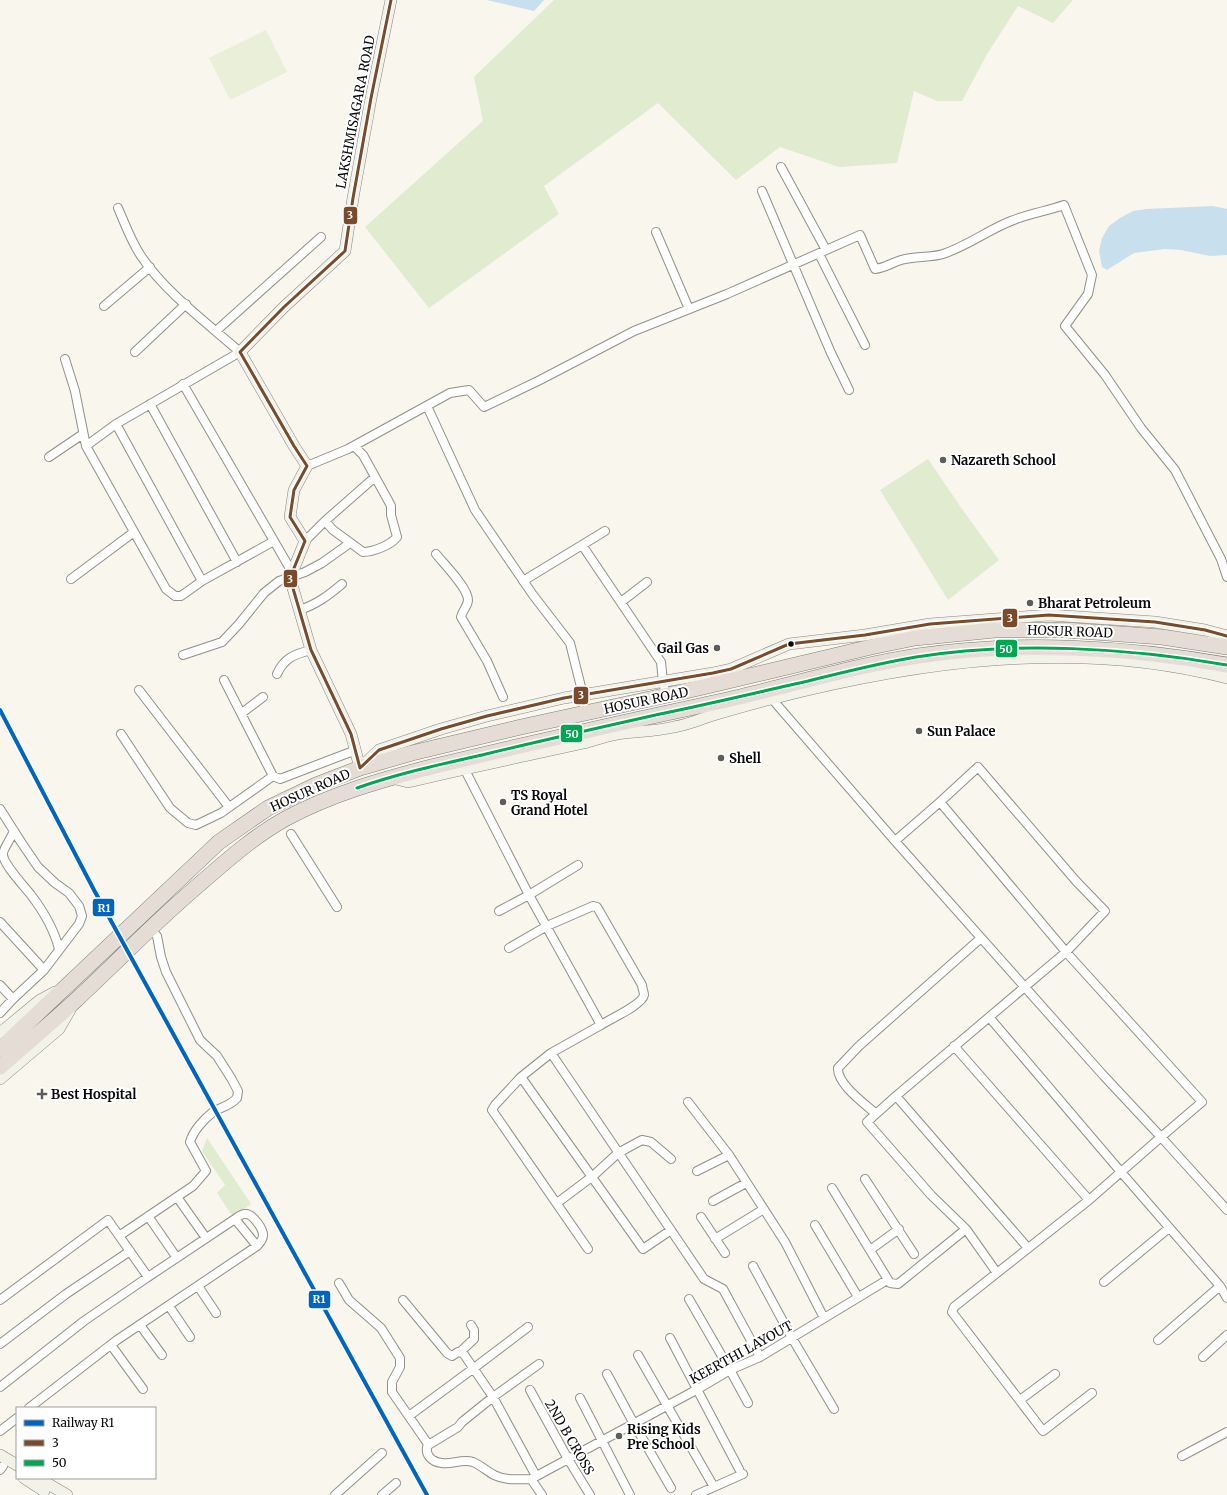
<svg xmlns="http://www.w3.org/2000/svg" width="1227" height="1495" viewBox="0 0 1227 1495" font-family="Merriweather,serif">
	<rect width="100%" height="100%" fill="#f8f6ed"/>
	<path fill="#e0ebd0" d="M 554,0 L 1073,0 L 1053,23 L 1018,6 L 987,54 L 962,101 L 937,101 L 914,91 L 897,163 L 839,167 L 780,147 L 736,180 L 658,103 L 544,186 L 559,214 L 429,308 L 365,227 L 483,121 L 474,77 Z
		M 928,459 L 962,509 L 999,560 L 948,600 L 880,490 Z
		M 207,1138 L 251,1204 L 233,1217 L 217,1193 L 225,1185 L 202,1151 Z"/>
	<path fill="#eaefd9" d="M 266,30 L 287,72 L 230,100 L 209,58 Z"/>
	<path fill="#c8e0ed" d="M 487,0 L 544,0 L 534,11 Z
		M 1213,206 L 1227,209 L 1227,255 L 1210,256 L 1181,250 L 1165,249 L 1134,253 L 1107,270 L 1102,267 L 1099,251 L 1102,238 L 1109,226 L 1120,218 L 1133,211 L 1146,209 Z"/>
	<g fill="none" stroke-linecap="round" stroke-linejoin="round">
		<g stroke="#91908c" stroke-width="10">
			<path id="street" d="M 781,167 L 826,250
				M 762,191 L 831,353 L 849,390
				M 656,232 L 689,309
				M 819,254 L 865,345
				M 104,306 L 150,267
				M 216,331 L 321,237
				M 135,352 L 186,304
				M 65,359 L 75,391 L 86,446 L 166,589 L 175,596 L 181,596 L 202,581 L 274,541
				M 183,384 L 292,572
				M 150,404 L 237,562
				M 427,406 L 475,510 L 533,595 L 570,643 L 583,695 L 585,713
				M 116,424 L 202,581
				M 86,446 L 116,424 L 240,352 C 207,323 165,292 141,256 C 131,241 125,224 118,208
				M 49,457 L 83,434
				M 307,466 L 348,449 L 450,393 L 469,390 L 484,407 L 540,380 L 634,331 L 727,294 L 860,235 L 875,269 C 885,268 891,263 901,260 C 914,256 930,258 943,254 C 967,246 988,230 1011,221 C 1028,214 1047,211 1064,205 L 1092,275 L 1088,294 L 1065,326 L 1105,375 L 1141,428 L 1175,470 L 1221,559 L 1227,577
				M 325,521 L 375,477
				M 305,541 L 325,521 L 333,530 L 363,552 C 373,552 391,545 397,537 L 391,515 L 391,506 L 389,502 L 363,455 L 354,446
				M 582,545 L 661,662 L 663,682 L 666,695
				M 436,554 C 444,564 468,588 468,600 C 468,606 463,609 461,617 L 487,661 L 503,697
				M 71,579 L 134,532
				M 523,581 L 605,531
				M 621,602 L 647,582
				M 299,610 C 316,605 329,595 342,584
				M 183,655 L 222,642 L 239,624 L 264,593 L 279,581 L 305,572 L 322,563 L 350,543
				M 277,674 C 284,658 295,654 311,650
				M 224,680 L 273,776 L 280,779 L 356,750
				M 139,690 L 229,807
				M 772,699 L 895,841 L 1103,1075 L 1161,1137 L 1089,1200 L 954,1307 L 952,1312 L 1043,1431 L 1092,1393
				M 242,713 L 263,697
				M 121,734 L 170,808 L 188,823 L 196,825 L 221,813 L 273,776
				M 464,768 L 529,895 L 601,1025 L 551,1053 L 704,1279 L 723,1289 L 760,1357
				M 940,802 L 978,767 L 1076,881 L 1105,911 L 1066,952 L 1202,1102 L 1161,1137 L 1227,1210
				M 0,809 L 21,842 L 38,867 L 55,883 L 69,893 L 79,906 L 82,916 L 79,924 L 44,970
				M 14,831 C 11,838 2,851 3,855 C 4,865 24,886 31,895 C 44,912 54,929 59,949
				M 291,834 L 337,907
				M 895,841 L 940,802 L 1066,952 L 896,1096 L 1028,1248
				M 499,911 L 529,895 L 578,865
				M 0,922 L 44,970 L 13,999
				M 509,948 L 547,926 L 593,906 L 597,907 L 642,985 C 642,988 644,992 644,995 C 642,1005 610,1019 601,1025
				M 0,985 L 13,999 L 0,1013
				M 989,1017 L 1121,1172 L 1220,1286 L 1227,1298
				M 954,1046 L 1089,1200
				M 551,1053 L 521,1077 L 495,1105 L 492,1110 L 588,1249
				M 521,1077 L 643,1249 L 671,1230
				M 896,1096 L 867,1122 L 931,1195 L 966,1229 L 997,1273
				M 688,1102 L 729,1155 L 785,1242 L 824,1318
				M 876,1114 C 864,1103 837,1084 838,1068 L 859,1046 L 981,938
				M 697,1171 L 729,1155
				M 865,1179 L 914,1254
				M 832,1188 L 890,1283 L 898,1284 L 966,1229
				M 177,1197 L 206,1238
				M 713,1201 L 746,1183
				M 557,1203 L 593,1176 L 618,1153 L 642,1140 L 651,1142 L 671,1159
				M 148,1216 L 177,1258
				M 701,1217 L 725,1253
				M 235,1219 C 238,1217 242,1213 246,1214 C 253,1214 263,1229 263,1235 C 263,1239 260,1243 257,1246
				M 815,1225 L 858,1297
				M 119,1236 L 193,1186 L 206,1171 L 190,1142 C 193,1131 204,1119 213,1112 C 221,1107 230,1106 237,1098 L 238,1091 L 231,1078 L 217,1056 L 200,1040 L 166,972 L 161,957 L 157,936 L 149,928
				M 715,1239 L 764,1209
				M 870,1250 L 899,1229
				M 753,1266 L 792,1338 L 834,1409
				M 1104,1282 L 1169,1228
				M 339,1283 L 349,1300 L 381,1328 L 400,1358 L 400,1367 L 392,1382 L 392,1392 L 428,1444 L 430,1444 L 458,1427 L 462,1422 L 493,1397 L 539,1364
				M 198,1286 L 216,1313
				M 689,1299 L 730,1370 L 748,1403
				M 0,1300 L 108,1220 L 148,1277 L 235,1219 L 257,1246 L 117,1340 L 29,1408
				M 403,1300 L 447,1353 L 452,1356 L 458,1352 L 463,1353 L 493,1397 L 536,1476
				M 169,1306 L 190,1337
				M 140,1325 L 162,1355
				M 670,1338 L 739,1469
				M 1158,1340 L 1220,1286
				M 0,1344 L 66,1294 L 130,1251
				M 111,1345 L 143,1389
				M 460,1352 L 474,1339 L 474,1330 L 471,1325
				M 638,1355 L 714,1487
				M 1203,1357 L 1227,1335
				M 607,1374 L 634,1424 L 671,1488
				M 0,1387 L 84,1321 L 148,1277
				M 530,1390 L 568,1459 L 590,1495
				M 580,1398 L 630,1495
				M 1020,1400 L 1055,1374
				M 409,1416 L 474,1368 L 528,1327
				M 0,1431 L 17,1418
				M 428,1444 C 424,1454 431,1462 442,1463 C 452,1465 462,1458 473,1462 C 480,1465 487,1471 494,1475 C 506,1481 518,1479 531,1479
				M 1182,1456 L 1227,1432
				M 0,1470 L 3,1466
				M 335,1495 L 382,1453
				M 382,1495 L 396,1483
				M 542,1495 L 531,1479 L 698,1389 L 730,1370 L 760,1357 L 887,1280
				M 696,1495 L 743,1474"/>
		</g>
		<g stroke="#888783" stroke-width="12">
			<path id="secondary" d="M 391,0 L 371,98 L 353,198 L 345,251 L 284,307 L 240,352 L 294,446 L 307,466 L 294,490 L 290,517 L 305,541 L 290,578 L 311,650 L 351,734 L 360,768 L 379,750 L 441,729 L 487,716 L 564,698 L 713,673 L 731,669 L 789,644 L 865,635 L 930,624 L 1049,615 L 1155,622 L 1205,630 L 1227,636
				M 392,778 L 408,782 C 466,768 525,756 584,743 C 593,741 602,737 612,735 C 632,731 654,732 674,727 C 687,725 699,720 710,716 C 730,710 751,704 771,699 C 918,661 1078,639 1227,678
				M 0,1033 L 40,1000 L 55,992
				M 0,1079 L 59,1029 L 70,1010
				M 0,1455 L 17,1465
				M 24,1478 L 44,1491
				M 38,1478 L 67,1495"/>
		</g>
		<g stroke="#7e7e7a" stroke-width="16">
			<path id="highway" d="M 0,1049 L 219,842 L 268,808 L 316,785 L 360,768 L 412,753 L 521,727 L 686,691 L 871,647 L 915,638 L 995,630 L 1066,630 L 1162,637 L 1227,647
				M 0,1067 C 25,1045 51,1023 76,1000 C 116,963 153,924 194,889 C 223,864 251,838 285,819 C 331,794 381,780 431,767 C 477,756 523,745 569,735 C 626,721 683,710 740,697 C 799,683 858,665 918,656 C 1018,641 1127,647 1227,665"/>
		</g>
		<use href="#street" stroke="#fefefc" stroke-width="8"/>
		<use href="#secondary" stroke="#f3f2e8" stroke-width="11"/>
		<use href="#highway" stroke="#e5ddd5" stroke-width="15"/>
		<g stroke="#fff" stroke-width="6">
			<path id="bus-1" d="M 391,0 L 371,98 L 353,198 L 345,251 L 284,307 L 240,352 L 294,446 L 307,466 L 294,490 L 290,517 L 305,541 L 290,578 L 311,650 L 351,734 L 360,768 L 379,750 L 441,729 L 487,716 L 564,698 L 713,673 L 731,669 L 789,644 L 865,635 L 930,624 L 1049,615 L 1155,622 L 1205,630 L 1227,636"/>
		</g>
		<g stroke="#fff" stroke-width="6">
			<path id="bus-2" d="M 357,788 C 399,773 443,764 486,754 C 544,740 602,727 660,714 C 709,704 759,692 808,681 C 844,672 880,663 916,657 C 1014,641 1130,648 1227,665"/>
		</g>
		<use href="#bus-1" stroke="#7a4b2a" stroke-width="3"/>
		<use href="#bus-2" stroke="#00a651" stroke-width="3"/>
		<g stroke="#fff" stroke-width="7">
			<path id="rail-1" d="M 0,710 L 94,890 L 427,1495"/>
		</g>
		<use href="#rail-1" stroke="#0065bd" stroke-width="4"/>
	</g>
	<g fill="#5d5d59" stroke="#fff" stroke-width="1.5">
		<circle cx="943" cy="460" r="4"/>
		<circle cx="1030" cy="603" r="4"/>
		<circle cx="717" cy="648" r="4"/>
		<circle cx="919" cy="731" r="4"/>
		<circle cx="721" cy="758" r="4"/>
		<circle cx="503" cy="802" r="4"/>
		<path d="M40 1088h4v4h4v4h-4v4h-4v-4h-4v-4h4z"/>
		<circle cx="619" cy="1436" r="4"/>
	</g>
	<circle fill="#0a0a0a" stroke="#fff" stroke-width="1.5" cx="791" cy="644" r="3.5"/>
	<g text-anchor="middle" stroke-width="4" stroke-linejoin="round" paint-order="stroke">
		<g font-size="13" fill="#0a0a0a" stroke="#fff">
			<text transform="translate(355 112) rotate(-79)" y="5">LAKSHMISAGARA ROAD</text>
			<text transform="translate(1070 631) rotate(2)" y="5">HOSUR ROAD</text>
			<text transform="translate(646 700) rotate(-12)" y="5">HOSUR ROAD</text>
			<text transform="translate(310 790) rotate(-24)" y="5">HOSUR ROAD</text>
			<text transform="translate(741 1352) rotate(-29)" y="5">KEERTHI LAYOUT</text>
			<text transform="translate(570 1437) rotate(60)" y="5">2ND B CROSS</text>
		</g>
		<g font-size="13" font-weight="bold" fill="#0a0a0a" stroke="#fff" text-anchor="start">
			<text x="951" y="465">Nazareth School</text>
			<text x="1038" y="608">Bharat Petroleum</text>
			<text x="709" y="653" text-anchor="end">Gail Gas</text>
			<text x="927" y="736">Sun Palace</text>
			<text x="729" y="763">Shell</text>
			<text x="511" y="800">TS Royal<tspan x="511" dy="15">Grand Hotel</tspan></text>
			<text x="51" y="1099">Best Hospital</text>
			<text x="627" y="1434">Rising Kids<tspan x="627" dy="15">Pre School</tspan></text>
		</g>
	</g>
	<g stroke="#fff" stroke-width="1.5">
		<rect x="343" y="206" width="15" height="19" rx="4" fill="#7a4b2a"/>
		<rect x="283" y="569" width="15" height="19" rx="4" fill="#7a4b2a"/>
		<rect x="1002" y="608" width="16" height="20" rx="4" fill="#7a4b2a"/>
		<rect x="995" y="639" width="23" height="19" rx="4" fill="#00a651"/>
		<rect x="573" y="686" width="16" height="19" rx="4" fill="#7a4b2a"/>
		<rect x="560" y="724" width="23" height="19" rx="4" fill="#00a651"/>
		<rect x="92" y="898" width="23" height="19" rx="4" fill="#0065bd"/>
		<rect x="308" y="1290" width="23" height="19" rx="4" fill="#0065bd"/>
	</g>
	<g font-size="11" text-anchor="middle" font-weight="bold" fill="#fff">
		<text x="350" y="219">3</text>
		<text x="290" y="583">3</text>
		<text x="1010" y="622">3</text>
		<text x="1006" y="653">50</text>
		<text x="581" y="699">3</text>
		<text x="572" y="738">50</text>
		<text x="104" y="912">R1</text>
		<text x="319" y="1303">R1</text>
	</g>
	<rect x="16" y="1407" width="140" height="72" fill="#ffffff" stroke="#9d9d9d"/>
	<rect x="24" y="1420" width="20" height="6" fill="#0065bd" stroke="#9d9d9d"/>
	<text x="52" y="1427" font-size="12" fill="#0a0a0a">Railway R1</text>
	<rect x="24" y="1440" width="20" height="6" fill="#7a4b2a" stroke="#9d9d9d"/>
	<text x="52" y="1447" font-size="12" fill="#0a0a0a">3</text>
	<rect x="24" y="1460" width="20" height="6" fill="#00a651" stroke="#9d9d9d"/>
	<text x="52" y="1467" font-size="12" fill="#0a0a0a">50</text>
</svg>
